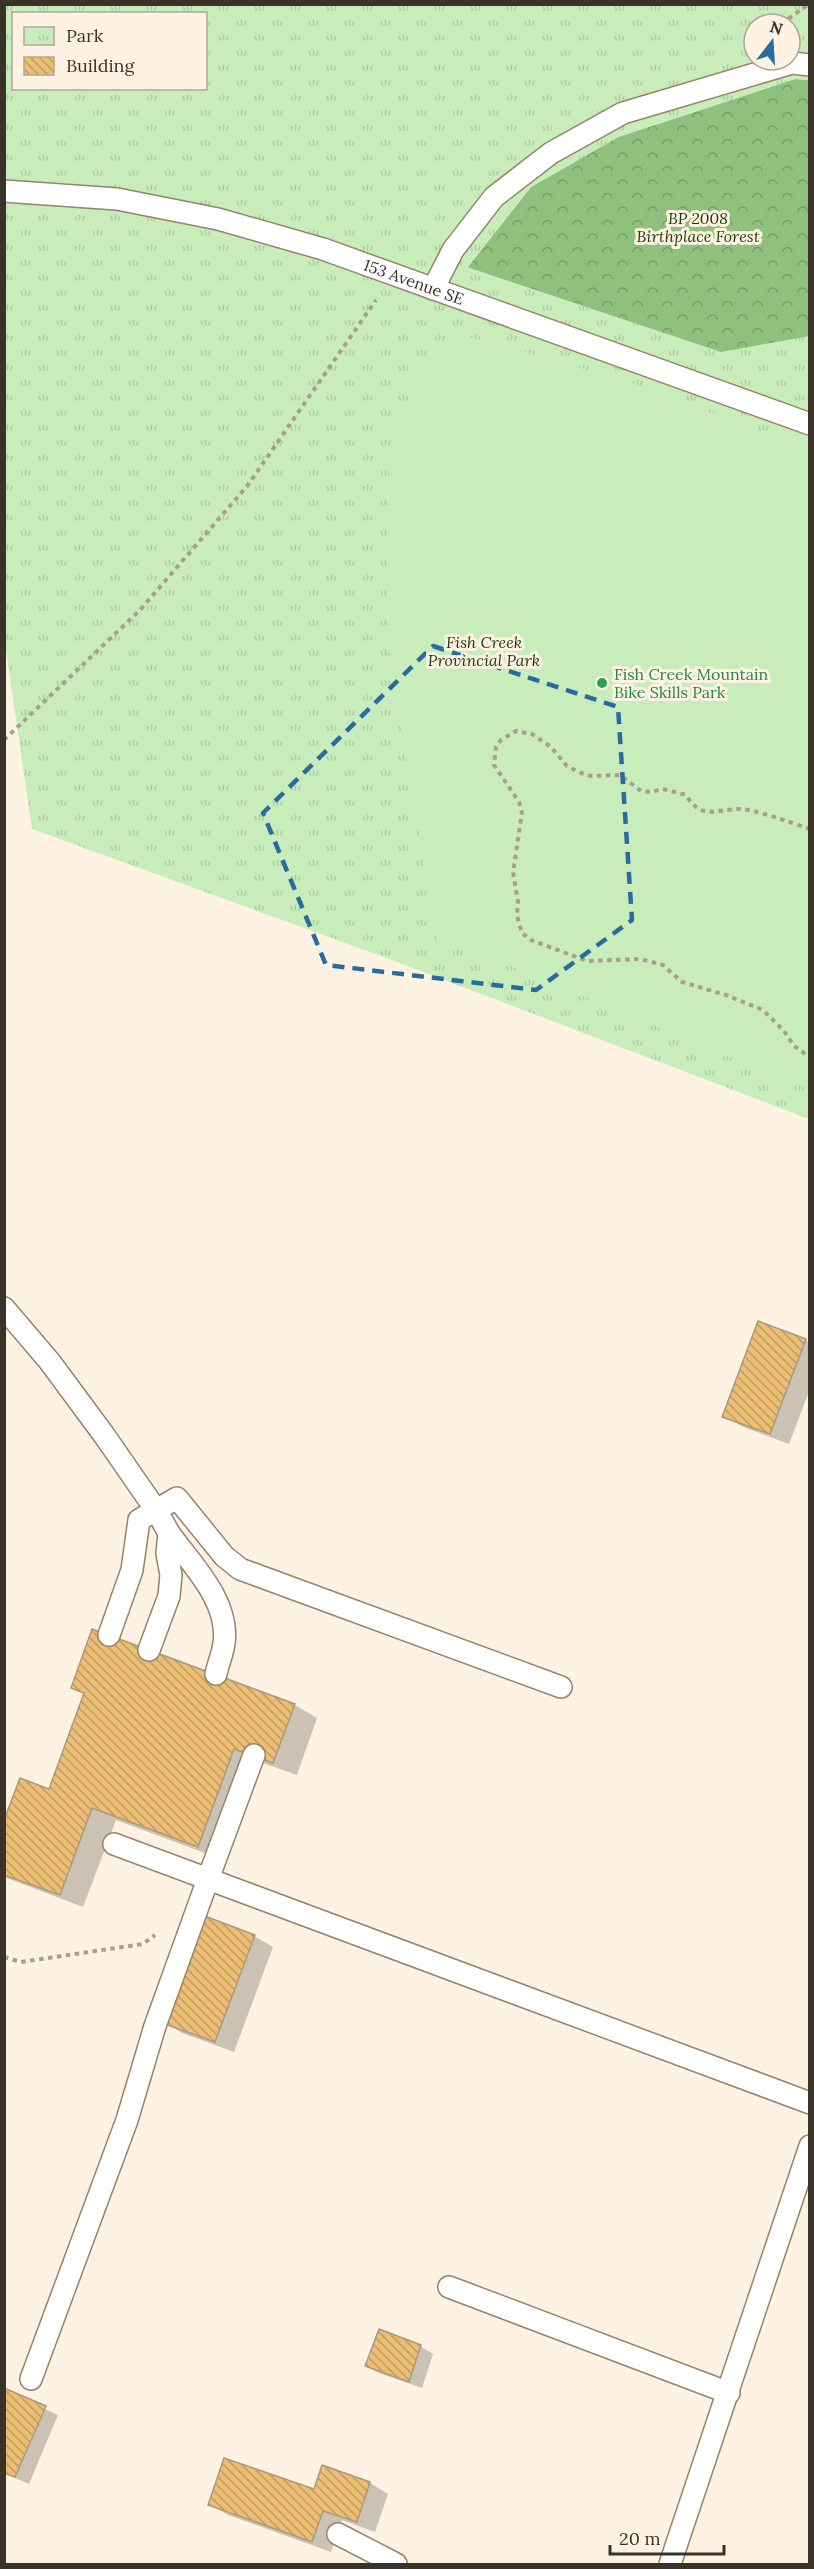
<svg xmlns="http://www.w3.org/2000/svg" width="814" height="2569" viewBox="0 0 814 2569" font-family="Lora,serif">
	<defs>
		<pattern id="forest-crowns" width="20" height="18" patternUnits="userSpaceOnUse" patternTransform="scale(1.5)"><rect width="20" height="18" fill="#8fc07d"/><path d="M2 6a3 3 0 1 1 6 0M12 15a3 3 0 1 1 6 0" fill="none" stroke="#769d66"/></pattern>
		<pattern id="park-tufts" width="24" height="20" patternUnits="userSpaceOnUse" patternTransform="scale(1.5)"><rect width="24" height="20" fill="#c8edbb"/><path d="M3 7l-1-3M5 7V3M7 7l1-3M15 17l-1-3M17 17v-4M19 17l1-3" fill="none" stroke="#adcca1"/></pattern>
		<pattern id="building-back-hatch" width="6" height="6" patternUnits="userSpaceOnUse" patternTransform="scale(1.5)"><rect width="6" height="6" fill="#ebbe74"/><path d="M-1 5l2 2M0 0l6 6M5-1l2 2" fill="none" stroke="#c09b5f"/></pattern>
	</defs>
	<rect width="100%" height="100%" fill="#fef3e2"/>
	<path fill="url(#forest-crowns)" d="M 795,79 L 809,80 L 809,382 L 467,268 L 531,187 L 618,137 Z"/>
	<path fill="url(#park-tufts)" fill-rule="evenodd" d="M 4,5 L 809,5 L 809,80 L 795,79 L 618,137 L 531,187 L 467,267 L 721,352 L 809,336 L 809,1119 L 392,960 L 32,829 L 4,637 ZM 14,14 L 206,14 L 206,88 L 14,88 ZM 754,24 L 790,24 L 790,60 L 754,60 Z"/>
	<path fill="#c8edbb" d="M 451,332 L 624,380 L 809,450 L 809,1089 L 513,967 L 437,941 L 389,650 L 387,561 L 390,445 L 420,375 Z"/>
	<path fill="#0003" d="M 805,1340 L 810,1343 L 810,1389 L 789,1444 L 743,1427 L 724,1416 Z
		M 93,1631 L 295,1705 L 317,1718 L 297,1775 L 257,1761 L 221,1859 L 116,1820 L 83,1907 L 4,1877 L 4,1824 L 50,1791 L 85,1695 L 72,1687 Z
		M 254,1936 L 273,1947 L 234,2052 L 182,2033 L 164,2022 Z
		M 420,2346 L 433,2354 L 422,2388 L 379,2373 L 366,2365 Z
		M 4,2390 L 58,2415 L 29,2484 L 4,2473 Z
		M 323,2467 L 370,2483 L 388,2494 L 375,2532 L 342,2520 L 331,2552 L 228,2515 L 210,2504 L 314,2491 Z"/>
	<path fill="url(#building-back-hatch)" stroke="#aa997f" stroke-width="1.5" d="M 758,1321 L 806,1339 L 770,1434 L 722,1417 Z
		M 92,1629 L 295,1704 L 273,1763 L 234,1749 L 198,1847 L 92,1808 L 60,1895 L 4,1875 L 4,1820 L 20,1778 L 49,1789 L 84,1693 L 71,1688 Z
		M 202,1915 L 255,1935 L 215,2042 L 162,2023 Z
		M 379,2329 L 421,2345 L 409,2382 L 365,2366 Z
		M 4,2388 L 46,2406 L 15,2477 L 4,2473 Z
		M 224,2458 L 314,2489 L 322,2465 L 370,2482 L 357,2522 L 323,2511 L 312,2542 L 208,2505 Z"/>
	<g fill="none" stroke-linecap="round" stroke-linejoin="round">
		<g stroke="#95846b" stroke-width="24">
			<g id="lane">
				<path id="s1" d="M 4,191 L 117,199 L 218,219 L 323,249 L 810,424"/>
				<path d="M 433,289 L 453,250 L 494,197 L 551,153 L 623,113 L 792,63 L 810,65"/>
				<path d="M 4,1308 L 50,1362 L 104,1435 L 156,1510 L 169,1533 L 167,1553 L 171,1575 L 169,1596 L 149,1650"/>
				<path d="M 169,1533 C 191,1564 230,1601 224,1643 C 223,1653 218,1664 216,1674"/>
				<path d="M 109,1635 L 132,1570 L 139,1520 L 177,1498 L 224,1556 L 240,1569 L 561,1687"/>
				<path d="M 114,1844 L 208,1879 L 254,1755"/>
				<path d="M 449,2287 L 729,2393"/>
				<path d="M 31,2379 L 127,2120 L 155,2026 L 208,1879 L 810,2103"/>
				<path d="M 338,2534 L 396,2564"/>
				<path d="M 670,2564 L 810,2146"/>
			</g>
		</g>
		<path stroke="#a89e90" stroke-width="4" stroke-dasharray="4.5 4.5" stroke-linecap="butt" d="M 781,24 L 809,4
			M 4,740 L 140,610 L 248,485 L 376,300
			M 810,829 C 795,824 754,809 740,809 C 716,809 702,821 686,795 L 663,789 L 650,792 L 641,791 L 620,775 L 591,776 L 581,773 L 567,766 L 551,747 L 532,734 L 516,731 L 501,740 L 496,747 L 494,765 L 519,802 L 522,813 L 513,872 L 518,902 L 517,916 L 522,933 L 531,940 L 587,961 L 640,959 L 663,965 L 682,982 L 726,995 L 763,1010 L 784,1031 L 794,1046 L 810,1057
			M 4,1957 L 21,1962 L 143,1944 L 155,1935"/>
		<use href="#lane" stroke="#fff" stroke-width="21"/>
	</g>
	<path fill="none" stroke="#296ba1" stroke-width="4.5" stroke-dasharray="12 8" stroke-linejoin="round" d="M 433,646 L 618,707 L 632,920 L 536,990 L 326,965 L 263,813 Z"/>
	<circle fill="#2e9e5b" stroke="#fef3e2" stroke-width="2" cx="602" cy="683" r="6"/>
	<g text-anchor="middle" stroke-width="6" stroke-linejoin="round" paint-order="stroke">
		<g font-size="16" font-style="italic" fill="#1b3b0d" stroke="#fef3e2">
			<text x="698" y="224">BP 2008<tspan x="698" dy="18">Birthplace Forest</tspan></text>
			<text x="484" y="648">Fish Creek<tspan x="484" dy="18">Provincial Park</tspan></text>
		</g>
		<g font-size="16" fill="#3b3329" stroke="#fef3e2">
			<text dy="6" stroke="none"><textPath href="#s1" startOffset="422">153 Avenue SE</textPath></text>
		</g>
		<g font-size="16" fill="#27864d" stroke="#fef3e2" text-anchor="start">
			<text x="614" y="680">Fish Creek Mountain<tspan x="614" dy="18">Bike Skills Park</tspan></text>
		</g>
	</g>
	<rect width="814" height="2569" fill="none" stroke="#3b3329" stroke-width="12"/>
	<rect x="12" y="12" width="195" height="78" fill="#fef3e2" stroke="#b0a698" stroke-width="1.5"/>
	<rect x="24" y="27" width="30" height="18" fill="url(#park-tufts)" stroke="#b0a698" stroke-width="1.5"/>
	<text x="66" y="42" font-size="18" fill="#3b3329">Park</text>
	<rect x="24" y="57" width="30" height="18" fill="url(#building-back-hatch)" stroke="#b0a698" stroke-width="1.5"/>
	<text x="66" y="72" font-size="18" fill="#3b3329">Building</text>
	<g transform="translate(772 42) rotate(17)"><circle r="28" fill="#fef3e2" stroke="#b0a698" stroke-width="1.5"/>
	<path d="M0-4.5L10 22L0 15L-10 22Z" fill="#296ba1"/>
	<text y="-9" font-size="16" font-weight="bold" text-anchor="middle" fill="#3b3329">N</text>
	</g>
	<path d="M610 2545v9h114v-9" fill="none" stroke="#3b3329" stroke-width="3"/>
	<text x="619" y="2545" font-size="18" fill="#3b3329" stroke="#fef3e2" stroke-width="4.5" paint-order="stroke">20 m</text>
</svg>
